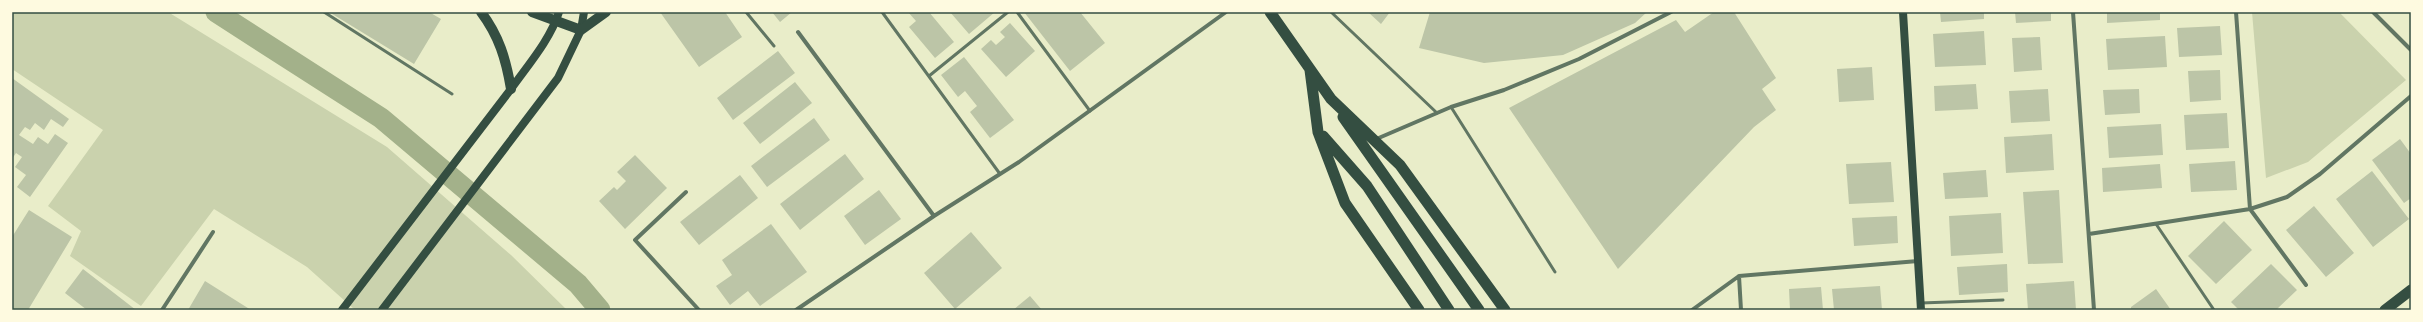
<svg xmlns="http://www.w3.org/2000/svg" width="2423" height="322" viewBox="0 0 2423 322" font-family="Arial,sans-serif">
	<rect width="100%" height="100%" fill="#e9edc9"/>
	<path fill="#cad2ad" d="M 12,12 L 168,12 L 387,147 L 511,255 L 567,310 L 355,310 L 307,267 L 214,209 L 141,306 L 70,256 L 81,231 L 48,206 L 103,130 L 12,69 Z
		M 2252,12 L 2339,12 L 2406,80 L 2308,162 L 2266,178 Z"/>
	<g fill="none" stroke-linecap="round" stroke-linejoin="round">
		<path stroke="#a3b18a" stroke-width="21" d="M 216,12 L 381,118 L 578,284 L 600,310"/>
	</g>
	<path fill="#bcc5a7" d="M 329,12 L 429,12 L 441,19 L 414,64 Z
		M 660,12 L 725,12 L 742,37 L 699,67 Z
		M 772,12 L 792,12 L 780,22 Z
		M 908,12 L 929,12 L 954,42 L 935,58 L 909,27 L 916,21 Z
		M 950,12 L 995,12 L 969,34 Z
		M 1024,12 L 1080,12 L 1105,43 L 1070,71 Z
		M 1368,12 L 1390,12 L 1381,24 Z
		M 1430,12 L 1647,12 L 1635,23 L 1563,55 L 1484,63 L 1419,48 Z
		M 1714,12 L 1734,12 L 1776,78 L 1762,89 L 1776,110 L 1754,127 L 1618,269 L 1509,108 L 1676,20 L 1685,32 Z
		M 1940,12 L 1984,12 L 1984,19 L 1941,22 Z
		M 2015,12 L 2051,12 L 2051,21 L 2016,23 Z
		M 2107,12 L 2160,12 L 2160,20 L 2107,23 Z
		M 1010,23 L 1035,51 L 1006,77 L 981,49 L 991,40 L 996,45 L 1005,37 L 1000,32 Z
		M 2220,26 L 2222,55 L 2179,57 L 2177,28 Z
		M 1984,31 L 1986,65 L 1935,67 L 1933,34 Z
		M 2165,36 L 2167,67 L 2108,70 L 2106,39 Z
		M 2040,37 L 2042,70 L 2014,72 L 2012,38 Z
		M 778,51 L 795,73 L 733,120 L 717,98 Z
		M 964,57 L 1014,120 L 990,138 L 970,112 L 977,106 L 965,91 L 958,97 L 941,75 Z
		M 1872,67 L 1874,100 L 1839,102 L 1837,69 Z
		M 2220,70 L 2221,100 L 2190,102 L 2188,71 Z
		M 12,78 L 69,119 L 63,127 L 51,119 L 44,130 L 35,123 L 30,130 L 25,127 L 19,135 L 33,144 L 38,137 L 48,144 L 55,134 L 68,143 L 30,197 L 17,187 L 26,175 L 15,167 L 22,157 L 16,153 L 12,159 Z
		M 795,82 L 812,103 L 760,144 L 743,123 Z
		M 1976,84 L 1978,109 L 1935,111 L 1934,86 Z
		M 2048,89 L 2050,121 L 2011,123 L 2009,91 Z
		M 2139,89 L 2140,113 L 2105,115 L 2103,90 Z
		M 2227,113 L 2229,148 L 2186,150 L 2184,115 Z
		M 814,118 L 830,140 L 767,187 L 751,166 Z
		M 2161,124 L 2163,155 L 2109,158 L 2107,127 Z
		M 2052,134 L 2054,170 L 2006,173 L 2004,137 Z
		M 2400,139 L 2411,154 L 2411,198 L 2404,203 L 2372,160 Z
		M 845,154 L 864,179 L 800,230 L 780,204 Z
		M 635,155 L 667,188 L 625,229 L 599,201 L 614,187 L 617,190 L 626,181 L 617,172 Z
		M 2235,161 L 2237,190 L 2191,192 L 2189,164 Z
		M 1891,162 L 1894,202 L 1849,204 L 1846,164 Z
		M 2160,164 L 2162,188 L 2103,192 L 2102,168 Z
		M 1986,170 L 1988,197 L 1945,199 L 1943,173 Z
		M 2372,171 L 2409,219 L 2373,247 L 2336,199 Z
		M 740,175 L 758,198 L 699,245 L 680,222 Z
		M 879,190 L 901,219 L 865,245 L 844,216 Z
		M 2059,190 L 2063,263 L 2028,264 L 2023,192 Z
		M 2314,206 L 2354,253 L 2326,277 L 2286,230 Z
		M 29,210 L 72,237 L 28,310 L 12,310 L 12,237 Z
		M 2001,213 L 2003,253 L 1951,256 L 1949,216 Z
		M 1897,216 L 1898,243 L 1854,246 L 1852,218 Z
		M 2224,221 L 2252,250 L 2216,284 L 2188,256 Z
		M 771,224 L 807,272 L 760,306 L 748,291 L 730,305 L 716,286 L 732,275 L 722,260 Z
		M 971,232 L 1002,268 L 955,309 L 924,273 Z
		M 2007,264 L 2008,292 L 1959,295 L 1957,267 Z
		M 2271,264 L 2297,290 L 2276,310 L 2239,310 L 2231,302 Z
		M 83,269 L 136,310 L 87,310 L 65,293 Z
		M 205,281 L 251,310 L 188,310 Z
		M 2074,281 L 2076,310 L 2028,310 L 2026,284 Z
		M 1880,286 L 1882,310 L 1834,310 L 1832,289 Z
		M 1821,287 L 1823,310 L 1790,310 L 1789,289 Z
		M 2156,289 L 2171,310 L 2131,310 L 2131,307 Z
		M 1030,296 L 1042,310 L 1013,310 Z"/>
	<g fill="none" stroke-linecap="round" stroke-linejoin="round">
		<path stroke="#617663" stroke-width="3" d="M 324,12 L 452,94
			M 746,12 L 774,46
			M 882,12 L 1000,174
			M 1017,12 L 1090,111
			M 1331,12 L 1437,113
			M 929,76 L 1008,12
			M 1451,107 L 1555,272
			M 2156,224 L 2214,310
			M 1921,303 L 2003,300"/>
		<path stroke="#617663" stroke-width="4" d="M 2073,12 L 2094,310
			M 2236,12 L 2250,209 L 2306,285
			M 2373,12 L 2411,50
			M 798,32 L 934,216
			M 1374,140 L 1451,107 L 1504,90 L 1579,59 L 1671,12
			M 686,192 L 635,240 L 699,310
			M 2089,234 L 2250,209 L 2287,197 L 2320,174 L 2411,96
			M 1739,276 L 1741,310
			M 162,310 L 213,232
			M 796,310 L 934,216 L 1019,162 L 1226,12
			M 1692,310 L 1739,276 L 1918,261"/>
		<path stroke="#344e41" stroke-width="8" d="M 1903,12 L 1921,310
			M 342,310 L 511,89 C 528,65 550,40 559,12
			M 382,310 L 558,78 L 581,30 L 584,12"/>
		<path stroke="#344e41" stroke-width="10" d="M 481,12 C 499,36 506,59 511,89
			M 532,12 L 581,30 L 606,12"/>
		<path stroke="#344e41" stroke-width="11" d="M 1270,12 L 1331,99 L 1400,165 L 1505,310
			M 1310,70 L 1318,132 L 1345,203 L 1419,310
			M 1343,117 L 1479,310
			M 1323,136 L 1367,186 L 1449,310
			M 2385,310 L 2411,290"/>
	</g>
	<rect width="2423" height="322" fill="none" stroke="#fefae0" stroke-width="26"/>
	<rect x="13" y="13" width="2397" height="296" fill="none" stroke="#344e41" stroke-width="1.5"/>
</svg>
